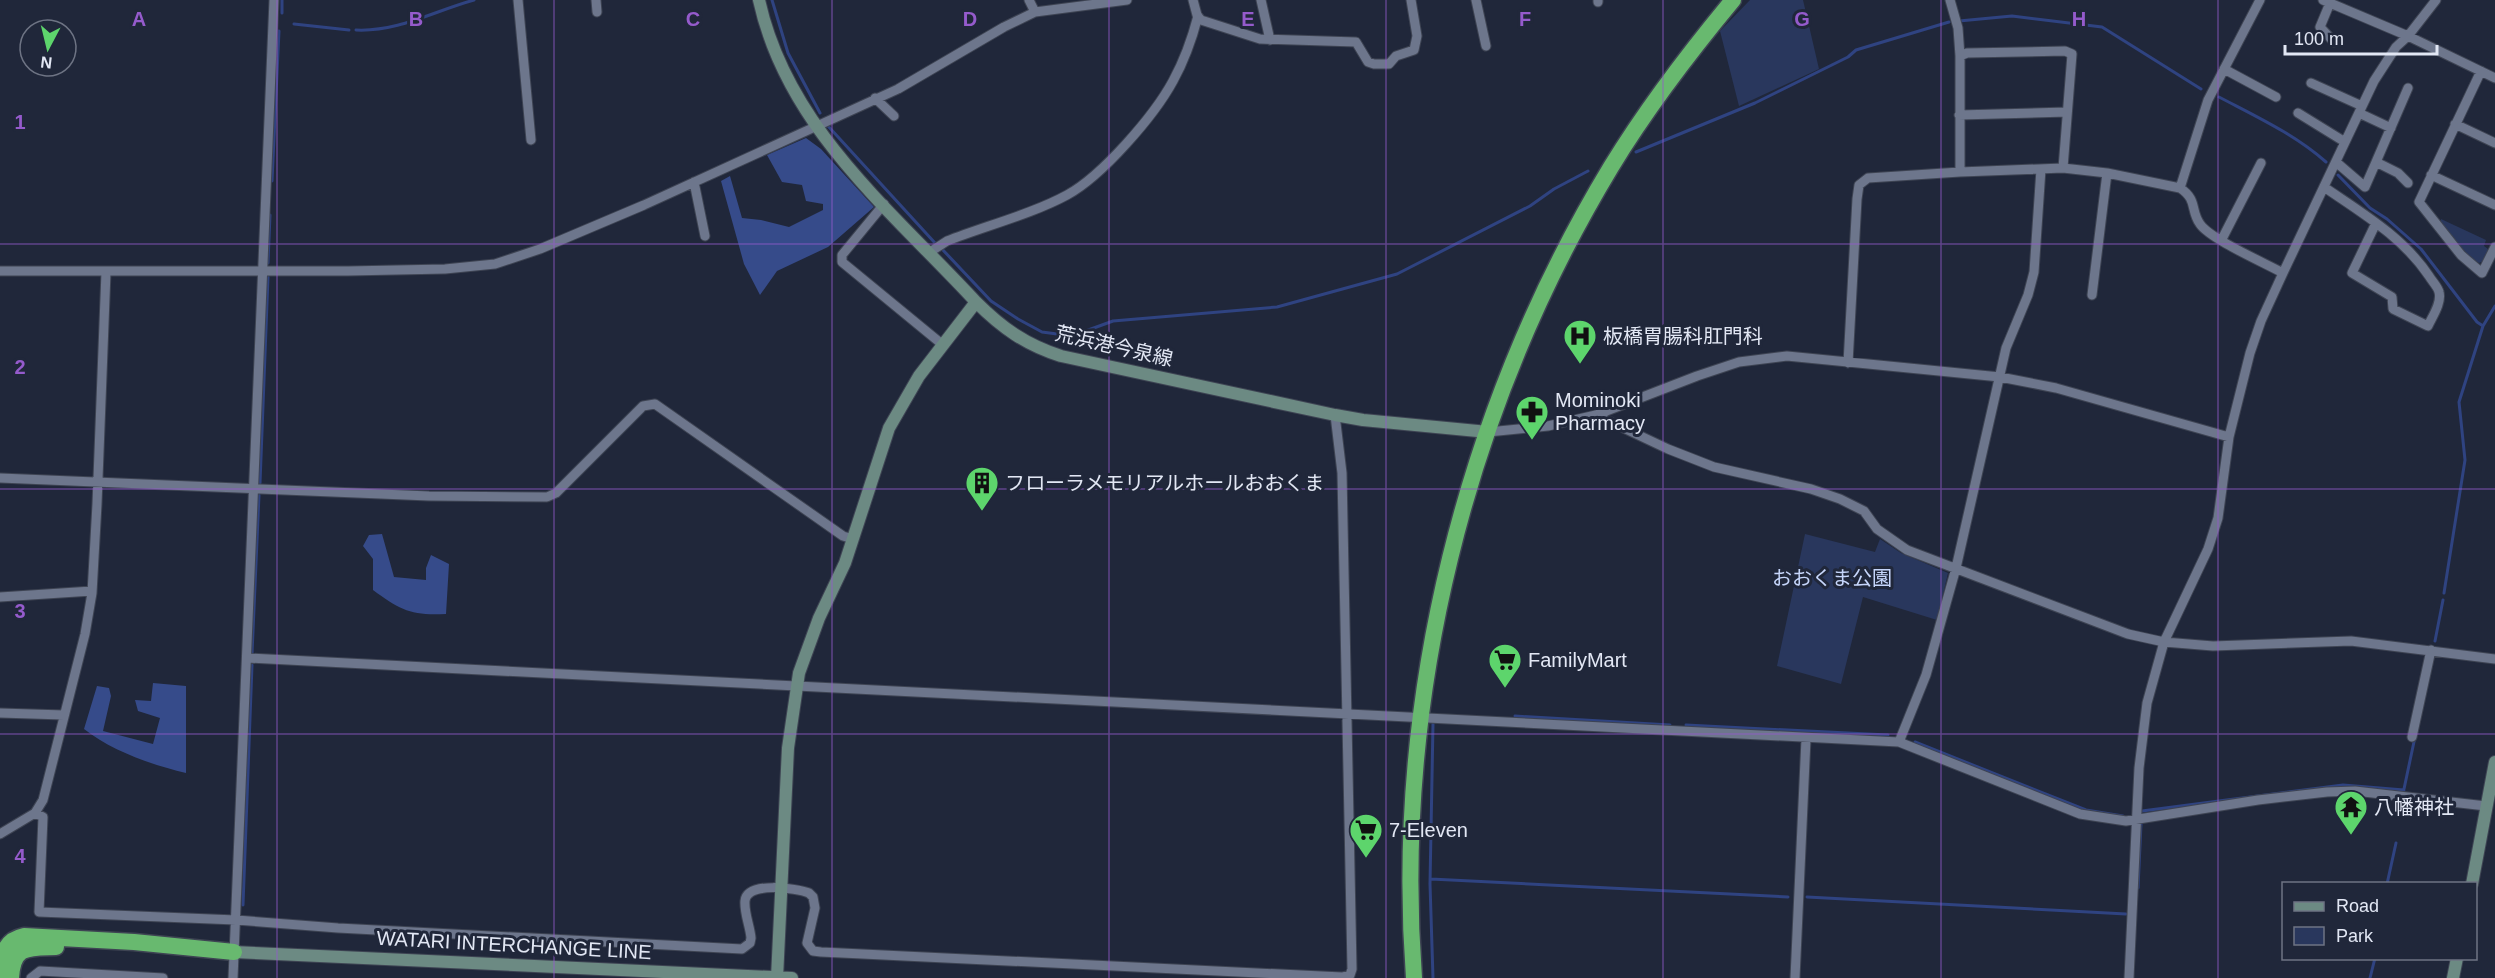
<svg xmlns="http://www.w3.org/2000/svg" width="2495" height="978" viewBox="0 0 2495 978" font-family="Arial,'Noto Sans JP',sans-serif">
	<rect width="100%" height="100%" fill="#20273a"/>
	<path fill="#29375d" d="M 1750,0 L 1803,0 L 1819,69 L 1739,106 L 1720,31 Z
		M 2441,219 L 2486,240 L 2484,246 L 2488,249 L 2484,261 L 2479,263 L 2471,259 L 2441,222 Z
		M 1805,534 L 1875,552 L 1880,539 L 1901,553 L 1948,573 L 1937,620 L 1863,597 L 1841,684 L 1777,666 Z"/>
	<path fill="#364b8a" d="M 806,138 L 821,149 L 874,207 L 828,247 L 777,271 L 760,295 L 744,264 L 721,181 L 730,176 L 742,218 L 761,220 L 789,227 L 823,210 L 823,204 L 806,201 L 802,185 L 782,182 L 767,155 Z
		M 382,534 L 394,577 L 426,580 L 426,568 L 431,555 L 449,564 L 446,614 C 412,616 400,610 373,590 L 373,559 L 363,546 L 369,535 Z
		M 153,683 L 186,686 L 186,773 C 152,765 112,751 84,729 L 97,686 L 109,688 L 111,696 L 103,731 L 153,744 L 160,718 L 138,711 L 135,700 L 151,701 Z"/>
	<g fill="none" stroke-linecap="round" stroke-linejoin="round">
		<path stroke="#2f4381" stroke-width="3" d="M 772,0 L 788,53 L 820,113
			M 282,13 L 282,0
			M 1959,21 L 2012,16 L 2102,27 L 2201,89
			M 294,24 L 349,30
			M 356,30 C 398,32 434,11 474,0
			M 2219,97 C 2257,117 2294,134 2326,162
			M 828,126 L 935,243
			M 1636,152 L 1755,103 L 1848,57 L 1856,50 L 1949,22
			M 2338,175 L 2370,208 L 2387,219 L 2421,249 L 2477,322 L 2483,326 L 2495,306
			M 272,181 L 279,31
			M 942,249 L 991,301 L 1018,319 L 1042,332 L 1057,334 L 1080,333 L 1113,321 L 1277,307 L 1397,274 L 1530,206 L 1554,189 L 1588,171
			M 268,263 L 270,215
			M 260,483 L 268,277
			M 2444,593 L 2465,460 L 2459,402 L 2483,326
			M 2435,641 L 2443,600
			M 252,654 L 259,495
			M 1515,716 L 1670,725
			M 1686,725 L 1888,735
			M 1915,742 L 2086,810 L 2123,816
			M 2404,789 L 2415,737
			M 2142,811 L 2343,785 L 2404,790
			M 1431,879 L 1788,897
			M 2387,884 L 2396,843
			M 2138,888 L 2141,824
			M 1807,897 L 2126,914
			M 243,905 L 252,665
			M 1433,978 L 1430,884 L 1433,724
			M 2370,978 L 2375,958"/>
		<g stroke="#3e4453" stroke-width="11">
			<path id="street" d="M 518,0 L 531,140
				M 596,0 L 597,12
				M 1029,0 L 1035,12
				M 1193,0 L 1197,15 L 1201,20 L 1260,39 L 1356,42 L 1368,62 L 1374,64 L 1389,64 L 1396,56 L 1414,50 L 1417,36 L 1411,0
				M 1261,0 L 1270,40
				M 1476,0 L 1486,46
				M 1598,0 L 1598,2
				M 1950,0 L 1958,28 L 1960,56
				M 2323,0 L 2408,36 L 2495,78
				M 2330,3 L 2320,27 L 2334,42
				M 2224,69 L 2276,97
				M 2481,71 L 2419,202 L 2461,255 L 2482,273 L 2495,247
				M 2311,83 L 2362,106
				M 875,98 L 894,116
				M 2298,113 L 2345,142
				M 2359,113 L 2391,128
				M 1959,115 L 2067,112
				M 2455,124 L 2495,143
				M 2336,162 L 2365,187 L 2376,162
				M 1960,172 L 1960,56 L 1967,53 L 2065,51 L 2072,54 L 2063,168
				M 2431,175 L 2495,205
				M 694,182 L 705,236
				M 2408,183 L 2398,173 L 2376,162 L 2408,88
				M 2324,187 C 2362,213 2403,237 2429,276 C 2432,281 2438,287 2439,292 C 2442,303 2432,317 2428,326 L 2393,309 L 2392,297 L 2352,273 L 2376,223
				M 2180,188 L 2208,100 L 2260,0
				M 884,204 L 842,255 L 842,262 L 943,345
				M 2222,239 L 2261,163
				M 930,252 L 947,241 C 985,226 1032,214 1067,195 C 1102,176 1154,116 1173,81 C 1184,61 1192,39 1198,16
				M 0,271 L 348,271 L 445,269 L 495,264 L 540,249 L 644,205 L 898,89 L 1004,27 L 1035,12 L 1127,0
				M 2092,295 L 2107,173
				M 1848,363 L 1857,199 L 1859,185 L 1868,178 L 1960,172 L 2063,168 L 2107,173 L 2180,188 C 2198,200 2190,210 2200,224 C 2210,239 2265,263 2283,273
				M 1596,415 L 1668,449 L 1714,467 L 1811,489 L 1840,499 L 1864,511 L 1877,529 L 1907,550 L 2128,634 L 2164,642 L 2213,646 L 2351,641 L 2495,659
				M 1488,432 L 1548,426 L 1596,415 L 1697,376 L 1739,362 L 1787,356 L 2000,377 L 2056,388 L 2229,437
				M 0,478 L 429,496 L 547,497 L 556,493 L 643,406 L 655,404 L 843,536 L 853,539
				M 0,597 L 92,591
				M 247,658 L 1899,742 L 2080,814 L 2126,821 L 2258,800 L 2327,792 L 2355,791 L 2486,806
				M 0,713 L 64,715
				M 2412,737 L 2431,650
				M 1899,742 L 1926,675 L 1956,568 L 2006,348 L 2028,295 L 2034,272 L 2041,169
				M 35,813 L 43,817 L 39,912 L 236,920 L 338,928 L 742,949 L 750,943 L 751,938 C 750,926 744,913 745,901 C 747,881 796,888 809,893 L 813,897 L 815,908 L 807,943 L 813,951 L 821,952 L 1342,977 L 1350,975 L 1352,969 L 1342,473 L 1335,415
				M 0,834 L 35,813 L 43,800 L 85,634 L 92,593 L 97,504 L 106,272
				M 31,978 L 40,971 L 163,978
				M 233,978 L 274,0
				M 1795,978 L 1806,739
				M 2129,978 L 2139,768 L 2147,703 L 2164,642 L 2208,549 L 2218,518 L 2229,437 L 2250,353 L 2261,321 L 2283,273 L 2374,81 L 2396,47 L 2408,36 L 2436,0"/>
		</g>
		<g stroke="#3e4453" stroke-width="14">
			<path id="secondary" d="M 759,0 C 787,128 891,210 976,302 C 1002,328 1026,345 1061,356 L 1335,415 L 1363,420 L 1488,432
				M 2472,884 L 2495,762
				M 234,952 L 792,978
				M 777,978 L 788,748 L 799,673 L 819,618 L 845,563 L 889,428 L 919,376 L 976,302
				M 2453,978 L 2457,958"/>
		</g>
		<g stroke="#3e4453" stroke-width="19">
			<path id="highway" d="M 2,978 C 3,958 1,941 24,936 L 134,942 L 234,952
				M 11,978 C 13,945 28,948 56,947
				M 1414,978 C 1393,698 1466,407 1611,167 C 1647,108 1689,53 1733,0"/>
		</g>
		<use href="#street" stroke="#6d768c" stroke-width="9"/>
		<use href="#secondary" stroke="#6c8a83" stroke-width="12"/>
		<use href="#highway" stroke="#68b96f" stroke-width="16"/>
	</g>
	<path fill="none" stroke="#955bcc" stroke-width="1.5" stroke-opacity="0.55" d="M 277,0 L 277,978M 554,0 L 554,978M 832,0 L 832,978M 1109,0 L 1109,978M 1386,0 L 1386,978M 1663,0 L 1663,978M 1941,0 L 1941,978M 2218,0 L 2218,978M 0,244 L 2495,244M 0,489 L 2495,489M 0,734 L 2495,734"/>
	<defs>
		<g id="hospital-pin" transform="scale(1.725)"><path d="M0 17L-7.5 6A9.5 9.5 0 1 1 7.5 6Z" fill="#5dd56c" stroke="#20273a"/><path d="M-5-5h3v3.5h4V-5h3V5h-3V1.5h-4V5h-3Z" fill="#111"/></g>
		<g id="pharmacy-pin" transform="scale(1.725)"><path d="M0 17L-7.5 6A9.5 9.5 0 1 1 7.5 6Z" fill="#5dd56c" stroke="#20273a"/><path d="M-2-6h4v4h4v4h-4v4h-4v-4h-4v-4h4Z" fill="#111"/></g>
		<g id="building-pin" transform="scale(1.725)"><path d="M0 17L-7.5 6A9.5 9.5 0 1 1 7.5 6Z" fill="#5dd56c" stroke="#20273a"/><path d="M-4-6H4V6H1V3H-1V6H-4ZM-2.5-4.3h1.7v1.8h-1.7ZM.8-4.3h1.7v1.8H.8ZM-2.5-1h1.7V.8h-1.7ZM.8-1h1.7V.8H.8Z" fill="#111"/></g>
		<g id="supermarket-pin" transform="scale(1.725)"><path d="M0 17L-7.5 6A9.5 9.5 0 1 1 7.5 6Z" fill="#5dd56c" stroke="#20273a"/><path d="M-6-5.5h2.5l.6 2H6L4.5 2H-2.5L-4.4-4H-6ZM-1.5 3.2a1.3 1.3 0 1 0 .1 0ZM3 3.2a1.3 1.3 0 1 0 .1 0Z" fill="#111"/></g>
		<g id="temple-pin" transform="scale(1.725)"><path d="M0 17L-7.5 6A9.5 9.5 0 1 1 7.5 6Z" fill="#5dd56c" stroke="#20273a"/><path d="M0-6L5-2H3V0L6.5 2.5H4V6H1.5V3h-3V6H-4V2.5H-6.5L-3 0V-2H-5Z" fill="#111"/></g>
	</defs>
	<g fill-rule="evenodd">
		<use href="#hospital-pin" x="1580" y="336"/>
		<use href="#pharmacy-pin" x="1532" y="412"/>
		<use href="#building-pin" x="982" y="483"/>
		<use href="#supermarket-pin" x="1505" y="660"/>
		<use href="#temple-pin" x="2351" y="807"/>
		<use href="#supermarket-pin" x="1366" y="830"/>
	</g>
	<g text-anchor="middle" stroke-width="6" stroke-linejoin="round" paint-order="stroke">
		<g font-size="20" fill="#e2e7f4" stroke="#20273a" text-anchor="start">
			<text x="1603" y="343">板橋胃腸科肛門科</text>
			<text x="1555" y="407">Mominoki<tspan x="1555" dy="23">Pharmacy</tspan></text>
			<text x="1005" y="490">フローラメモリアルホールおおくま</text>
			<text x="1528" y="667">FamilyMart</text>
			<text x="2374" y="814">八幡神社</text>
			<text x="1389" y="837">7-Eleven</text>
		</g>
		<g font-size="20" fill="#e2e7f4" stroke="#20273a">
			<text transform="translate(1114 346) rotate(13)" y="7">荒浜港今泉線</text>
			<text transform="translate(514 945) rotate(3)" y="7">WATARI INTERCHANGE LINE</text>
		</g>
		<g font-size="20" fill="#c6d6fb" stroke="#20273a">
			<text x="1832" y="585">おおくま公園</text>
		</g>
	</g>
	<g font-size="20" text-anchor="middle" font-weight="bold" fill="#955bcc" stroke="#20273a" stroke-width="6" stroke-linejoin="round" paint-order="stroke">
		<text x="139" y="26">A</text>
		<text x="416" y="26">B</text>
		<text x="693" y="26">C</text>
		<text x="970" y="26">D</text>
		<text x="1248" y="26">E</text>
		<text x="1525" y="26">F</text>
		<text x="1802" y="26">G</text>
		<text x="2079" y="26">H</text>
		<text x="20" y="129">1</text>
		<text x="20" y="374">2</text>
		<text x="20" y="618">3</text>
		<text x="20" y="863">4</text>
	</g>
	<rect x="2282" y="882" width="195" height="78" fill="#20273a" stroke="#6e7484" stroke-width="1.5"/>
	<rect x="2294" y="902" width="30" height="9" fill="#6c8a83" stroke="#6e7484" stroke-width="1.5"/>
	<text x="2336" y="912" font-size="18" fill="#e2e7f4">Road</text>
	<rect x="2294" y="927" width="30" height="18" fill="#29375d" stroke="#6e7484" stroke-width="1.5"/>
	<text x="2336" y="942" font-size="18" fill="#e2e7f4">Park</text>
	<g transform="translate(48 48) rotate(187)"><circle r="28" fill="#20273a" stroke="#6e7484" stroke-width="1.5"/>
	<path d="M0-4.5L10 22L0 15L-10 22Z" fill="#5dd56c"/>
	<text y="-9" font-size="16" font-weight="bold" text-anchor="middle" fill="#e2e7f4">N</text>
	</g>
	<path d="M2285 45v9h152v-9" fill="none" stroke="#e2e7f4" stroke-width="3"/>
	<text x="2294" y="45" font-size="18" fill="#e2e7f4" stroke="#20273a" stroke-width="4.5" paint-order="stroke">100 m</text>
</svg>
